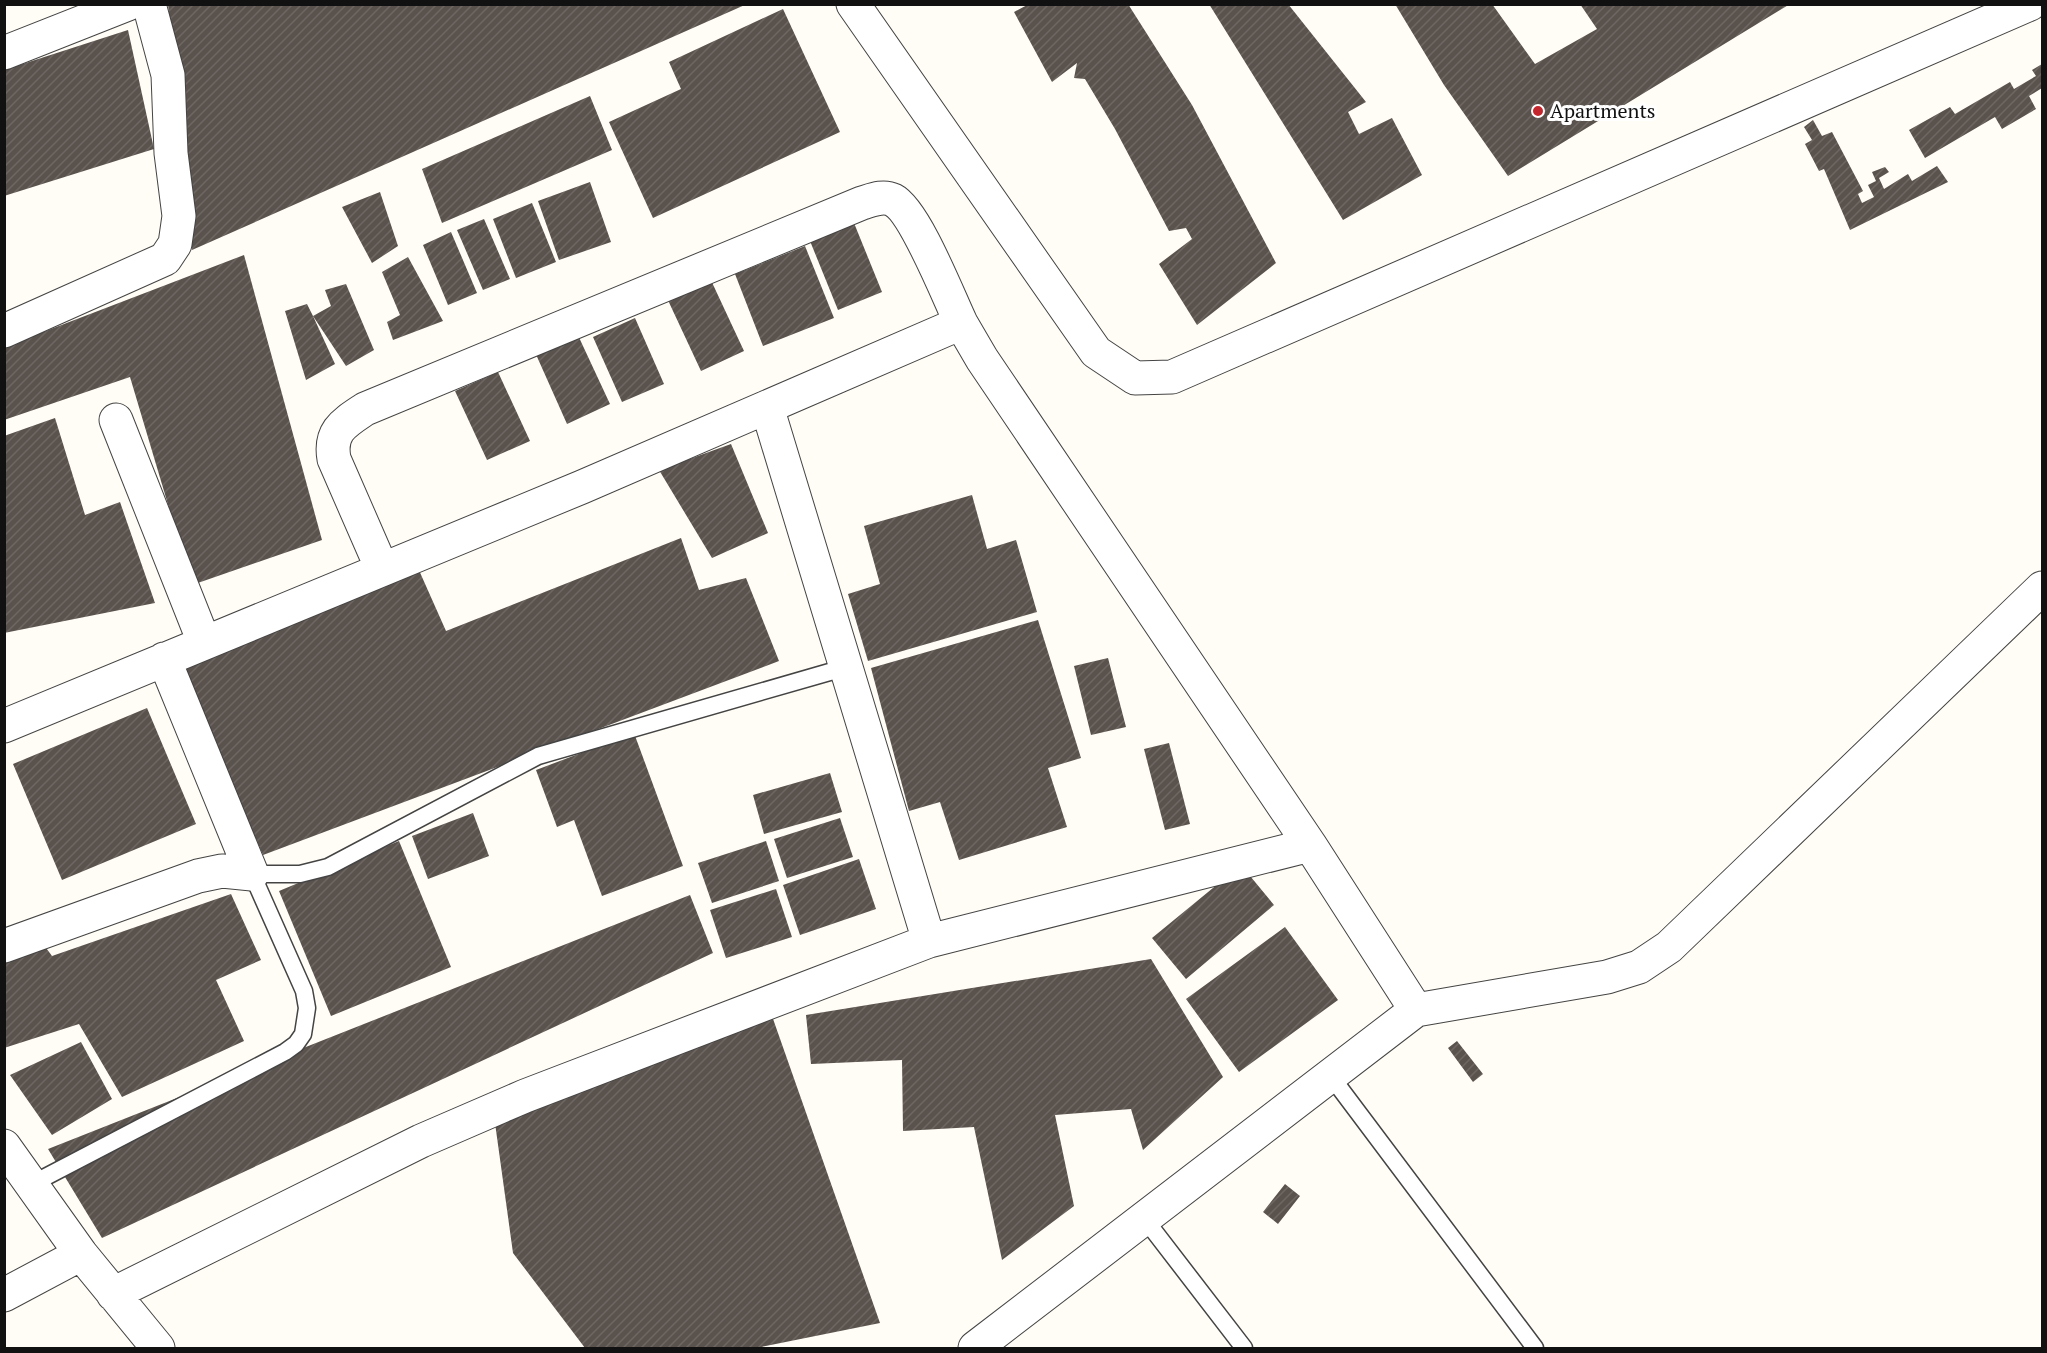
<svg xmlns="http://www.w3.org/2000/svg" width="2047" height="1353" viewBox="0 0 2047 1353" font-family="'PT Serif',serif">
	<defs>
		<pattern id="building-hatch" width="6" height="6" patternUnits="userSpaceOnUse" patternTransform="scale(1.5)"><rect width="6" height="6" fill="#5a524d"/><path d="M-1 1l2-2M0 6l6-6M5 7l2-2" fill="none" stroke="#6d6662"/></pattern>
	</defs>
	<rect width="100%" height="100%" fill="#fffdf5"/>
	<path fill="url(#building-hatch)" d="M 168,4 L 747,4 L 192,250 Z
		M 1029,4 L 1128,4 L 1192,105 L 1250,214 L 1276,263 L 1197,325 L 1159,264 L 1192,239 L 1186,228 L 1169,231 L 1115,129 L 1085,79 L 1074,78 L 1077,63 L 1052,82 L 1014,12 Z
		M 1209,4 L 1288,4 L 1366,102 L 1348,112 L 1359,134 L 1392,118 L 1422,175 L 1343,220 Z
		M 1395,4 L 1492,4 L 1535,64 L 1597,29 L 1580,4 L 1790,4 L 1508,176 L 1444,85 Z
		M 783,9 L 840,132 L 653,218 L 609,122 L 681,89 L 669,62 Z
		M 128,30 L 154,149 L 4,196 L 4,70 Z
		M 2042,64 L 2042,88 L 2029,96 L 2036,109 L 2002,129 L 1995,117 L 1925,158 L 1909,130 L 1950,107 L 1955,114 L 2010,82 L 2014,89 L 2036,76 L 2032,70 Z
		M 590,96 L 612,150 L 442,223 L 422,169 Z
		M 1813,120 L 1822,136 L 1832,132 L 1863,191 L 1858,194 L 1862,203 L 1874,197 L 1868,185 L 1876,181 L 1872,172 L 1885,167 L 1889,172 L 1879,178 L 1884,189 L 1908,174 L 1912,181 L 1937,166 L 1948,182 L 1850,230 L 1824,169 L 1819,171 L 1805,144 L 1812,140 L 1804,127 Z
		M 590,182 L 611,242 L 559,260 L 538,201 Z
		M 380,192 L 398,246 L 372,263 L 342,207 Z
		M 532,203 L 556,262 L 516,278 L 493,219 Z
		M 484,219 L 510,279 L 483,290 L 457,230 Z
		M 854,223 L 882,292 L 838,310 L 810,241 Z
		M 451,232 L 477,293 L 448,305 L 423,245 Z
		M 805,246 L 834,318 L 763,346 L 735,274 Z
		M 244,255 L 322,540 L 192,585 L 130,377 L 4,420 L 4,347 Z
		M 408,257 L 443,321 L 393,340 L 387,322 L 400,315 L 382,272 Z
		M 709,276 L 744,351 L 701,371 L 666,296 Z
		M 346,284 L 374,350 L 346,366 L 313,316 L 335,364 L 306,380 L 285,311 L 307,304 L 313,316 L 331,306 L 325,290 Z
		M 635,318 L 664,384 L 622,402 L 593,337 Z
		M 576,331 L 610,404 L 567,424 L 534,350 Z
		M 498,372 L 530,441 L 487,460 L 455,391 Z
		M 55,418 L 85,515 L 120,502 L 155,603 L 4,633 L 4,436 Z
		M 731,444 L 768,533 L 712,558 L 659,470 Z
		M 972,495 L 987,549 L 1016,540 L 1037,612 L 868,661 L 848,594 L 880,584 L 864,526 Z
		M 681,538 L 699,590 L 746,578 L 779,661 L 263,855 L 180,666 L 418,568 L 446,631 Z
		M 1038,620 L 1081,758 L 1048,768 L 1067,827 L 959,860 L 940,802 L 909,811 L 871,668 Z
		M 1108,658 L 1126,727 L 1091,735 L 1074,666 Z
		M 147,708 L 196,824 L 62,880 L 13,764 Z
		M 634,733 L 683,866 L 602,896 L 574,820 L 557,827 L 536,770 Z
		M 1169,743 L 1190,824 L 1165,830 L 1144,749 Z
		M 830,773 L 842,812 L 764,834 L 753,795 Z
		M 473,813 L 489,856 L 428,879 L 412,836 Z
		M 840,818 L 853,857 L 787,878 L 774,839 Z
		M 399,841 L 451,967 L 331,1016 L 279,891 Z
		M 766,841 L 779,881 L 712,903 L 698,863 Z
		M 859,859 L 876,909 L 800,935 L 783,885 Z
		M 1241,865 L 1274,905 L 1186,979 L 1152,938 Z
		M 776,889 L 792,937 L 726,958 L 710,910 Z
		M 231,894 L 261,960 L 216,980 L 244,1041 L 122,1097 L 79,1024 L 4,1048 L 4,959 L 41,941 L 52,956 Z
		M 690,895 L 713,953 L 102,1238 L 48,1149 Z
		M 1285,927 L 1338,1000 L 1239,1072 L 1186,999 Z
		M 1151,959 L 1223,1077 L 1143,1150 L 1131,1109 L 1055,1115 L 1074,1206 L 1002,1260 L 974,1127 L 903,1131 L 902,1060 L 811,1064 L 806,1015 Z
		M 772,1016 L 880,1323 L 756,1348 L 585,1348 L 513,1253 L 495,1123 Z
		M 1457,1041 L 1483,1074 L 1473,1082 L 1448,1048 Z
		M 81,1042 L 112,1099 L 52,1135 L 10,1075 Z
		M 1285,1184 L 1300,1196 L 1278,1224 L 1263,1212 Z"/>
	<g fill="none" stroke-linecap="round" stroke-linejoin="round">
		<g stroke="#444" stroke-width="19">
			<path id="lane" d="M 1330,1075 L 1535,1348
				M 32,1184 L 285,1052 L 296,1044 L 303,1034 L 307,1008 L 304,991 L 252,874 L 300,874 L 328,867 L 538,756 L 847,667
				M 1144,1218 L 1244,1348"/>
		</g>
		<g stroke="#444" stroke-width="35">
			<path id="street" d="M 853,4 L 1096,352 L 1135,378 L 1172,377 L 2030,4
				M 4,53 L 128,4
				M 4,331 L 165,259 L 175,244 L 179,216 L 171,153 L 168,75 L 149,4
				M 767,407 L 929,941
				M 116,420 L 204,642
				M 382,569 L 334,459 C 329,431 344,423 365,409 L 862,203 C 872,200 883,195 893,200 C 915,211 949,298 961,323
				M 4,726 L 582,487 L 961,323 L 982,359 L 1310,845 L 1416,1010
				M 4,946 L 198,876 L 222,871 L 252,874 L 164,659
				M 4,1146 L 81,1254 L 158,1348
				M 113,1294 L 421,1141 L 525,1096 L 929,941 L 1310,845
				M 4,1295 L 81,1254
				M 975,1348 L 1416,1010 L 1607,977 L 1639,967 L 1669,947 L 2042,588"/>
		</g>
		<use href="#lane" stroke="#fff" stroke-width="16"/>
		<use href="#street" stroke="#fff" stroke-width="33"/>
	</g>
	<circle fill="#c4262e" stroke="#fff" stroke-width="2" cx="1538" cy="111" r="6"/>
	<g text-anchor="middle" stroke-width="6" stroke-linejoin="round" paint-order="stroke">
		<g font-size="20" fill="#111" stroke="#fff" text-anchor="start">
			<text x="1550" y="118">Apartments</text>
		</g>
	</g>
	<rect width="2047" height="1353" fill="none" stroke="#111111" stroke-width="12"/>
</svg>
